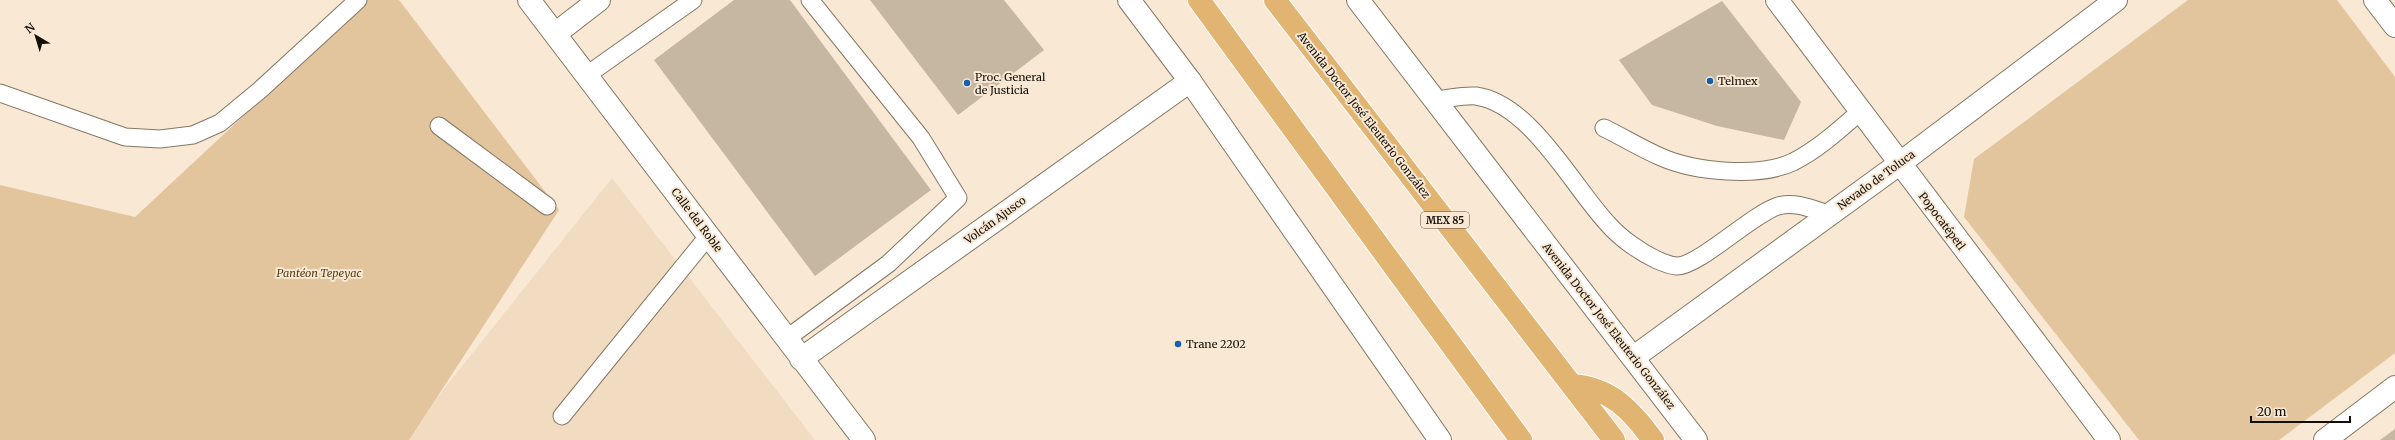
<svg xmlns="http://www.w3.org/2000/svg" width="2395" height="440" viewBox="0 0 2395 440" font-family="Merriweather,serif">
	<rect width="100%" height="100%" fill="#f9e8d3"/>
	<path fill="#f1dcc1" d="M 612,178 L 815,440 L 406,440 L 420,419 Z"/>
	<path fill="#e2c59d" d="M 368,0 L 399,0 L 559,210 L 409,440 L 0,440 L 0,185 L 135,217 Z
		M 2188,0 L 2337,0 L 2395,77 L 2395,353 L 2279,440 L 2139,440 L 1964,217 L 1974,159 Z"/>
	<path fill="#c6b7a2" d="M 734,0 L 790,0 L 931,190 L 815,276 L 654,60 Z
		M 870,0 L 1004,0 L 1044,50 L 958,115 Z
		M 1722,1 L 1801,102 L 1784,140 L 1717,126 L 1652,105 L 1619,60 Z
		M 2395,429 L 2395,440 L 2380,440 Z"/>
	<g fill="none" stroke-linecap="round" stroke-linejoin="round">
		<g stroke="#857764" stroke-width="19">
			<path id="service" d="M 587,75 L 693,0
				M 0,93 L 125,137 L 160,139 L 193,135 L 220,123 L 260,90 L 358,0
				M 1434,100 C 1447,99 1463,95 1476,96 C 1531,104 1573,187 1608,224 C 1620,238 1640,252 1657,260 C 1662,262 1671,266 1677,266 C 1699,266 1751,215 1778,206 C 1795,201 1812,209 1828,214
				M 439,126 L 547,206
				M 1604,128 C 1623,137 1642,149 1661,157 C 1695,172 1759,178 1793,162 C 1819,149 1840,129 1861,111
				M 786,339 L 888,264 L 958,198 L 921,138 L 810,0
				M 562,416 L 709,235"/>
		</g>
		<g stroke="#857764" stroke-width="24">
			<path id="minor" d="M 529,0 L 864,440
				M 1777,0 L 2109,440
				M 2375,0 L 2395,26
				M 555,34 L 599,0
				M 801,359 L 1190,81
				M 2325,440 L 2395,387"/>
		</g>
		<g stroke="#857764" stroke-width="24">
			<path id="tertiary" d="M 1129,0 L 1190,81 L 1440,440
				M 1358,0 L 1696,440
				M 1634,357 L 1899,164 L 2116,0"/>
		</g>
		<g stroke="#fff" stroke-width="24">
			<path id="trunk" d="M 1199,0 L 1521,440
				M 1275,0 L 1614,440
				M 1572,385 C 1611,388 1631,410 1653,440"/>
		</g>
		<use href="#service" stroke="#fff" stroke-width="17"/>
		<use href="#minor" stroke="#fff" stroke-width="22"/>
		<use href="#tertiary" stroke="#fff" stroke-width="22"/>
		<use href="#trunk" stroke="#e2b472" stroke-width="22"/>
	</g>
	<g fill="#175fae" stroke="#f9e8d3" stroke-width="1.5">
		<circle cx="1710" cy="81" r="4"/>
		<circle cx="967" cy="83" r="4"/>
		<circle cx="1178" cy="344" r="4"/>
	</g>
	<g text-anchor="middle" stroke-width="4" stroke-linejoin="round" paint-order="stroke">
		<rect fill="#f9e8d3" stroke="#584f44" stroke-width="1" x="1421" y="212" width="48" height="16" rx="3"/>
		<g font-size="10" font-weight="bold" fill="#130e07">
			<text x="1445" y="224">MEX 85</text>
		</g>
		<g font-size="11" fill="#130e07" stroke="#f9e8d3" text-anchor="start">
			<text x="975" y="81">Proc. General<tspan x="975" dy="13">de Justicia</tspan></text>
			<text x="1718" y="85">Telmex</text>
			<text x="1186" y="348">Trane 2202</text>
		</g>
		<g font-size="11" fill="#130e07" stroke="#f9e8d3">
			<text transform="translate(1364 115) rotate(52)" y="4">Avenida Doctor José Eleuterio González</text>
			<text transform="translate(1876 180) rotate(-36)" y="4">Nevado de Toluca</text>
			<text transform="translate(697 220) rotate(53)" y="4">Calle del Roble</text>
			<text transform="translate(995 220) rotate(-36)" y="4">Volcán Ajusco</text>
			<text transform="translate(1942 221) rotate(53)" y="4">Popocatépetl</text>
			<text transform="translate(1609 326) rotate(52)" y="4">Avenida Doctor José Eleuterio González</text>
		</g>
		<g font-size="11" font-style="italic" fill="#563d17" stroke="#f9e8d3">
			<text x="319" y="277">Pantéon Tepeyac</text>
		</g>
	</g>
	<g transform="translate(36 36) rotate(322)" stroke="#f9e8d3" stroke-width="3" paint-order="stroke">
	<path d="M0-3L7 15L0 10L-7 15Z" fill="#130e07"/>
	<text y="-6" font-size="11" font-weight="bold" text-anchor="middle" fill="#130e07">N</text>
	</g>
	<path d="M2251 416v6h99v-6" fill="none" stroke="#130e07" stroke-width="2"/>
	<text x="2257" y="416" font-size="12" fill="#130e07" stroke="#f9e8d3" stroke-width="3" paint-order="stroke">20 m</text>
</svg>
